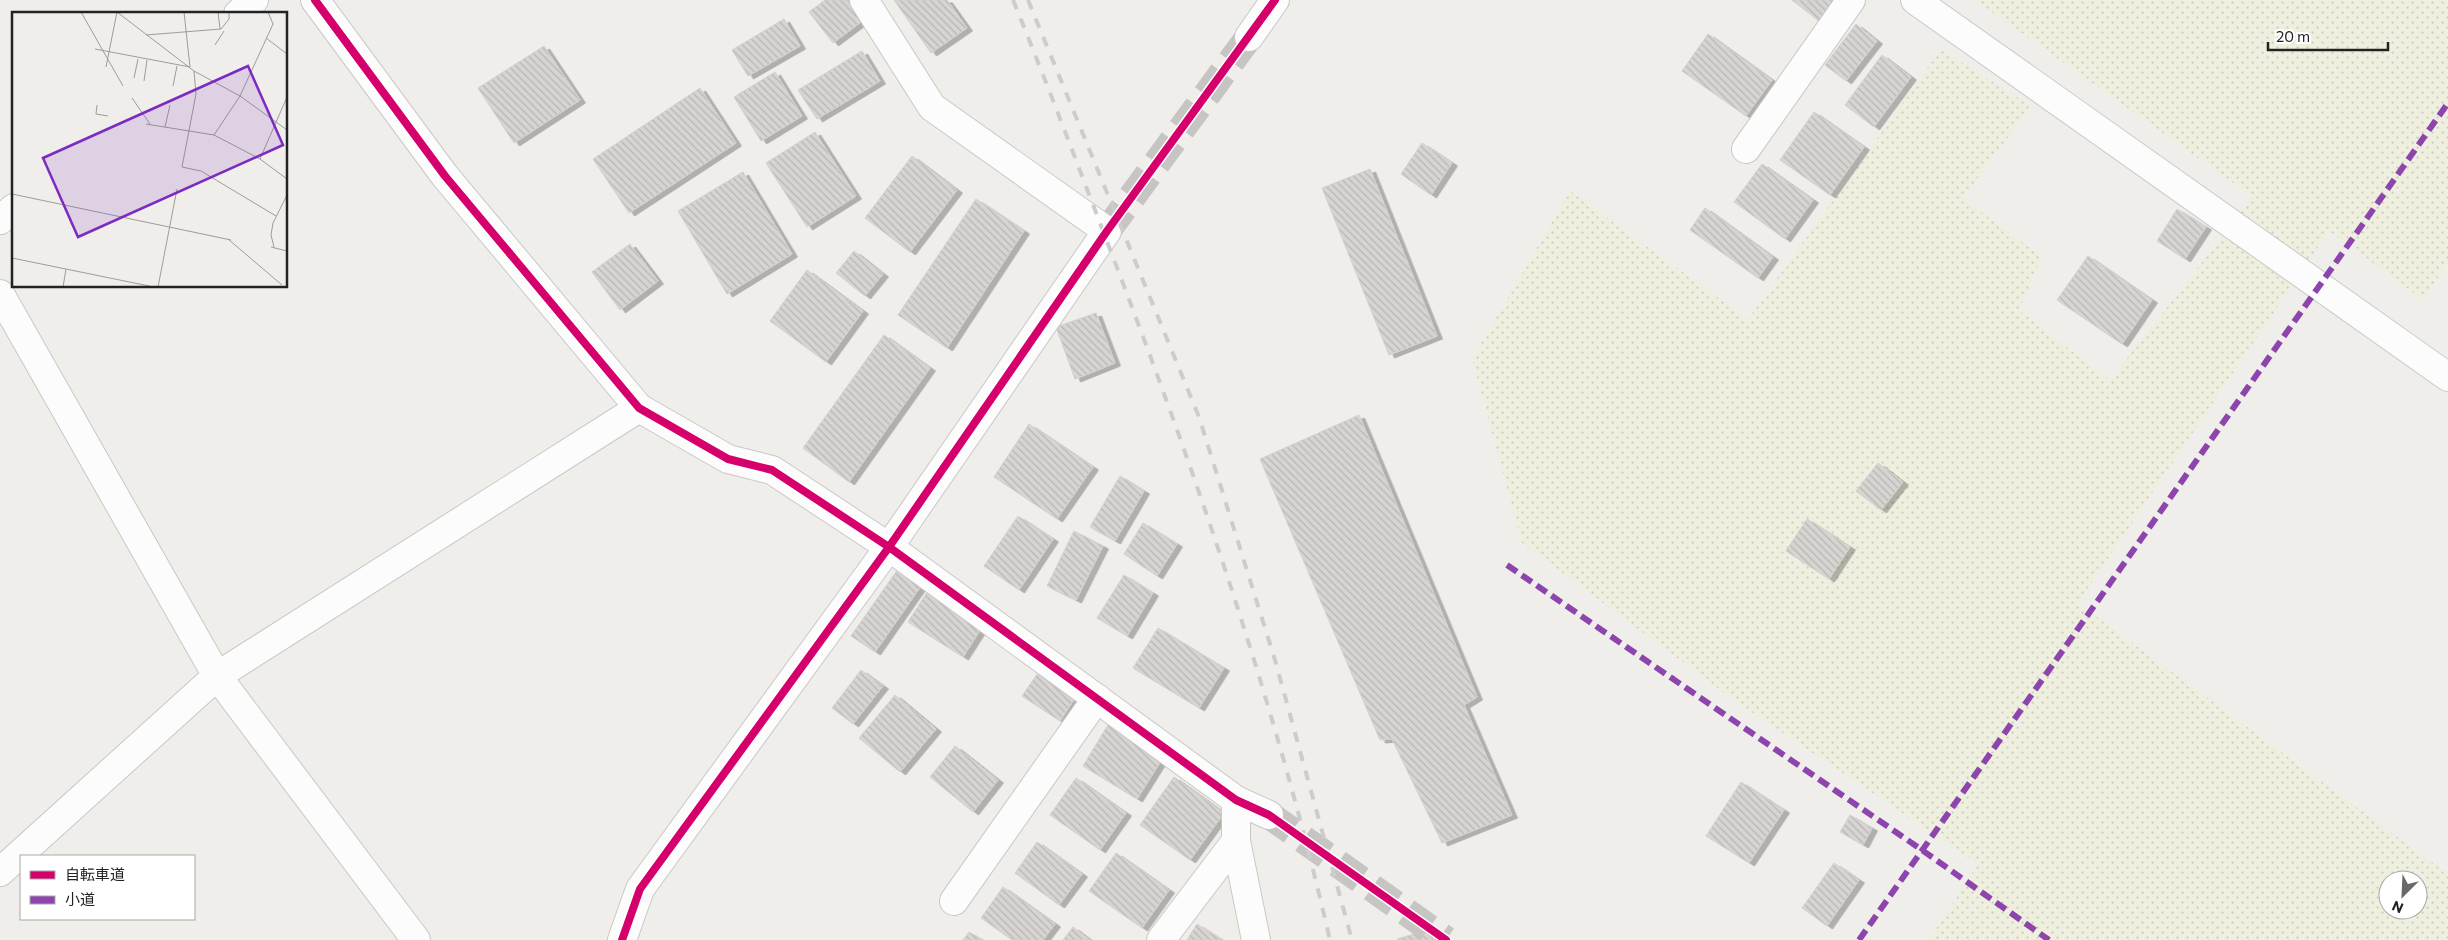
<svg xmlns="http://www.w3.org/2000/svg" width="2448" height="940" viewBox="0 0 2448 940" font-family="Commissioner,'Noto Sans JP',sans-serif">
	<defs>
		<pattern id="farmland-dots" width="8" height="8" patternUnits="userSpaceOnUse" patternTransform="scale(1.25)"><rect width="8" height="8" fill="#efefdf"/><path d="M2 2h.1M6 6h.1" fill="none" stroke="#cdcdbf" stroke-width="1.8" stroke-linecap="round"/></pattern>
		<pattern id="building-back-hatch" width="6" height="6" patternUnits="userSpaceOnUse" patternTransform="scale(1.25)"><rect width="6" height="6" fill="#d7d4d2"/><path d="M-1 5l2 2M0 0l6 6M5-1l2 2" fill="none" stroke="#b8b6b4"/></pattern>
		<filter id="shadow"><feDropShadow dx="5.5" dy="3" stdDeviation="0" flood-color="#0004"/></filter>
	</defs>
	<rect width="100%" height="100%" fill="#f0eeeb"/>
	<path fill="url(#farmland-dots)" fill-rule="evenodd" d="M 1975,0 L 2448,0 L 2448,263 L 2423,300 L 2329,231 L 2078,603 L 2448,874 L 2448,940 L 1929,940 L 1978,864 L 1735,701 L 1522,543 L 1472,359 L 1570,191 L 1748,319 L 1941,49 L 2031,106 L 1963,198 L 2042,257 L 2019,310 L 2110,380 L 2253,197 ZM 2388,880 L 2418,880 L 2418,910 L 2388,910 Z"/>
	<path fill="url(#building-back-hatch)" stroke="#d3d0cc" filter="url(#shadow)" d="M 825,0 L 851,0 L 865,19 L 833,43 L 809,12 Z
		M 894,0 L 947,0 L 967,28 L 931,53 Z
		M 1792,0 L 1837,0 L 1820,22 Z
		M 784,19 L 800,46 L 748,76 L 732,50 Z
		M 1856,24 L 1877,41 L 1846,81 L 1825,65 Z
		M 1708,34 L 1772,80 L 1746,116 L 1682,71 Z
		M 544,46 L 580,100 L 514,143 L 478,88 Z
		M 862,51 L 880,81 L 817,119 L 798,90 Z
		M 1882,55 L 1911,77 L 1874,127 L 1845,105 Z
		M 775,72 L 802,116 L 761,141 L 734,97 Z
		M 700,88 L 736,143 L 629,213 L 593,159 Z
		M 1814,112 L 1864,147 L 1830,195 L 1780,160 Z
		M 815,132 L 856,196 L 807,227 L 766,163 Z
		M 1422,143 L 1452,163 L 1431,195 L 1401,174 Z
		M 912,156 L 957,190 L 910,252 L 865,218 Z
		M 1762,164 L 1813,200 L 1785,239 L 1734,202 Z
		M 1370,169 L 1437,336 L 1389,355 L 1322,188 Z
		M 743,172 L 792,254 L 727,294 L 678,211 Z
		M 976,199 L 1024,231 L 947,348 L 898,315 Z
		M 1705,208 L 1773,257 L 1758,278 L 1690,230 Z
		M 2177,209 L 2206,227 L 2185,259 L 2157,241 Z
		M 630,244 L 658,281 L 620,310 L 592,272 Z
		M 854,251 L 883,274 L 865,296 L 836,273 Z
		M 2088,256 L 2152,300 L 2122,344 L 2057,300 Z
		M 807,270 L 863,311 L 826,362 L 770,321 Z
		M 1096,313 L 1115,363 L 1075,379 L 1056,327 Z
		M 884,335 L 930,368 L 849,482 L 803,448 Z
		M 1359,415 L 1477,697 L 1464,705 L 1512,815 L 1442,843 L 1392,739 L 1380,740 L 1260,459 Z
		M 1029,424 L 1093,467 L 1057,519 L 994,477 Z
		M 1878,463 L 1903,482 L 1881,510 L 1856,491 Z
		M 1120,476 L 1144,491 L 1115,541 L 1090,527 Z
		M 1018,516 L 1053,539 L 1019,590 L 984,566 Z
		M 1807,519 L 1850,547 L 1829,579 L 1786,551 Z
		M 1143,523 L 1177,544 L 1157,576 L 1124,554 Z
		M 1074,531 L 1103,546 L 1076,600 L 1047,586 Z
		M 898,569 L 921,586 L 875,652 L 851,636 Z
		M 1124,575 L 1153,593 L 1127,636 L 1097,618 Z
		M 929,589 L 984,624 L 963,657 L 908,622 Z
		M 1158,628 L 1224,668 L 1199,708 L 1133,668 Z
		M 1042,667 L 1079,692 L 1060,721 L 1022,696 Z
		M 861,670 L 883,686 L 853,724 L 832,708 Z
		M 895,695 L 936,729 L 900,772 L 859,738 Z
		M 1108,725 L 1162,759 L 1137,799 L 1083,766 Z
		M 955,746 L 998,780 L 973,812 L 930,777 Z
		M 1174,777 L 1224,813 L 1190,860 L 1140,825 Z
		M 1076,778 L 1126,813 L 1100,850 L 1050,815 Z
		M 1741,782 L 1784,810 L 1749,863 L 1706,836 Z
		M 1850,815 L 1872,828 L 1863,845 L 1840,832 Z
		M 1037,842 L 1082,874 L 1059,905 L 1015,873 Z
		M 1116,853 L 1169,890 L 1142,928 L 1089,891 Z
		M 1834,863 L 1859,880 L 1827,926 L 1802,908 Z
		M 1003,887 L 1055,924 L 1043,940 L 1012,940 L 981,918 Z
		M 1197,924 L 1222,940 L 1187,940 Z
		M 1073,927 L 1090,940 L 1063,940 Z
		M 1431,929 L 1434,940 L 1398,940 L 1397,939 Z
		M 969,932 L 982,940 L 963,940 Z"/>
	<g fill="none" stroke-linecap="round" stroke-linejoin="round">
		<path stroke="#c7c5c3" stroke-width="28" stroke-dasharray="28 14" stroke-linecap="butt" d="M 1107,231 L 1249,37
			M 1269,815 L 1446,940"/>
		<g stroke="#c9c8c7" stroke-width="30">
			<path id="minor" d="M 315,0 L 445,176 L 639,408 L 728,459 L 772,470 L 889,547 L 1236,800 L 1269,815
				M 1915,0 L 2448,377
				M 238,14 L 254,0
				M 1249,37 L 1275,0
				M 1746,149 L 1851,0
				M 0,220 L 14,208
				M 0,294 L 217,676 L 416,940
				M 1236,800 L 1236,841 L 1256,940
				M 0,872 L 217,676 L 639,408
				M 954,901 L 1097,698
				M 622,940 L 640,889 L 889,547 L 1107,231 L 932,107 L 864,0
				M 1161,940 L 1236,841"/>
		</g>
		<use href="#minor" stroke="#fdfcfc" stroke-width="28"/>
		<path stroke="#ccc" stroke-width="4" stroke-dasharray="10 10" stroke-linecap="butt" d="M 1013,0 C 1049,88 1082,176 1116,265 C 1200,485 1277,710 1330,940
			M 1028,0 L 1199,417 L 1275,660 L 1352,940"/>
		<path stroke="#8e44ad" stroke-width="6" stroke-dasharray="12 6" stroke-linecap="butt" d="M 1507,565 L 1922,850 L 2049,940
			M 1859,940 L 2448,103"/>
		<g stroke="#fff" stroke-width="11">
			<path id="cycleway" d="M 315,0 L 445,176 L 639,408 L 728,459 L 772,470 L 889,547 L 1236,800 L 1269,815 L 1446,940
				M 622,940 L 640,889 L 889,547 L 1107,231 L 1275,0"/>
		</g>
		<use href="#cycleway" stroke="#d6006c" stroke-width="8"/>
	</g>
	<g transform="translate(12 12)">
		<rect width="275" height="275" fill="#f0eeeb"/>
		<path fill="none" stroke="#9e9c9b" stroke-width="1" d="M 69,0 L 111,74M 105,0 L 182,59 L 228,84 L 275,118M 172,0 L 178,55M 206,0 L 208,17M 134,23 L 209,17 L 217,7 L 217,0M 254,26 L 275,42M 203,33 L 212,19M 83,37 L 178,55M 94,55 L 105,0M 182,59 L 184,82 L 170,155 L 189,159 L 264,204M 122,66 L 126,47M 132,69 L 135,48M 161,74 L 165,54M 120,86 L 138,112M 85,93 L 84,102 L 96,104M 134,112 L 202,123 L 248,147 L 275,167M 153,115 L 158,93M 202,123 L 228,84 L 261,12 L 256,0M 248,147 L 275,85M 0,182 L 219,228M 216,227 L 270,273M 259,235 L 275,239M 262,235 L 259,223 L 261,211 L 275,183M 0,246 L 142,275M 51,275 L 54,257M 146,275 L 165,177"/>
		<path fill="#7b2cbf" fill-opacity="0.15" stroke="#7b2cbf" stroke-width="2.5" d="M 236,54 L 271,133 L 66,225 L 31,146 Z"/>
		<rect width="275" height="275" fill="none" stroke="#222" stroke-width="2.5"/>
	</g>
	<rect x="20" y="855" width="175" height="65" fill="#ffffff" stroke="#a7a7a7"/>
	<rect x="30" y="871" width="25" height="8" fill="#d6006c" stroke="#a7a7a7"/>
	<text x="65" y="880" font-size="15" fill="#222222">自転車道</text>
	<rect x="30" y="896" width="25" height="8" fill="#8e44ad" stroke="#a7a7a7"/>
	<text x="65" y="905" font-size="15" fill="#222222">小道</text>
	<g transform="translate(2403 895) rotate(204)"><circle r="24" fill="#ffffff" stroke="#a7a7a7"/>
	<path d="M0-4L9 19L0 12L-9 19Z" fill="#6a6968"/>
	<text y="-8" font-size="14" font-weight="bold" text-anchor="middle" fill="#222222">N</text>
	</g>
	<path d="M2268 42v8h120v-8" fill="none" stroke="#222222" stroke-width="2.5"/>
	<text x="2276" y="42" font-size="15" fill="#222222" stroke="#ffffff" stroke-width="4" paint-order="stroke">20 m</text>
</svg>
